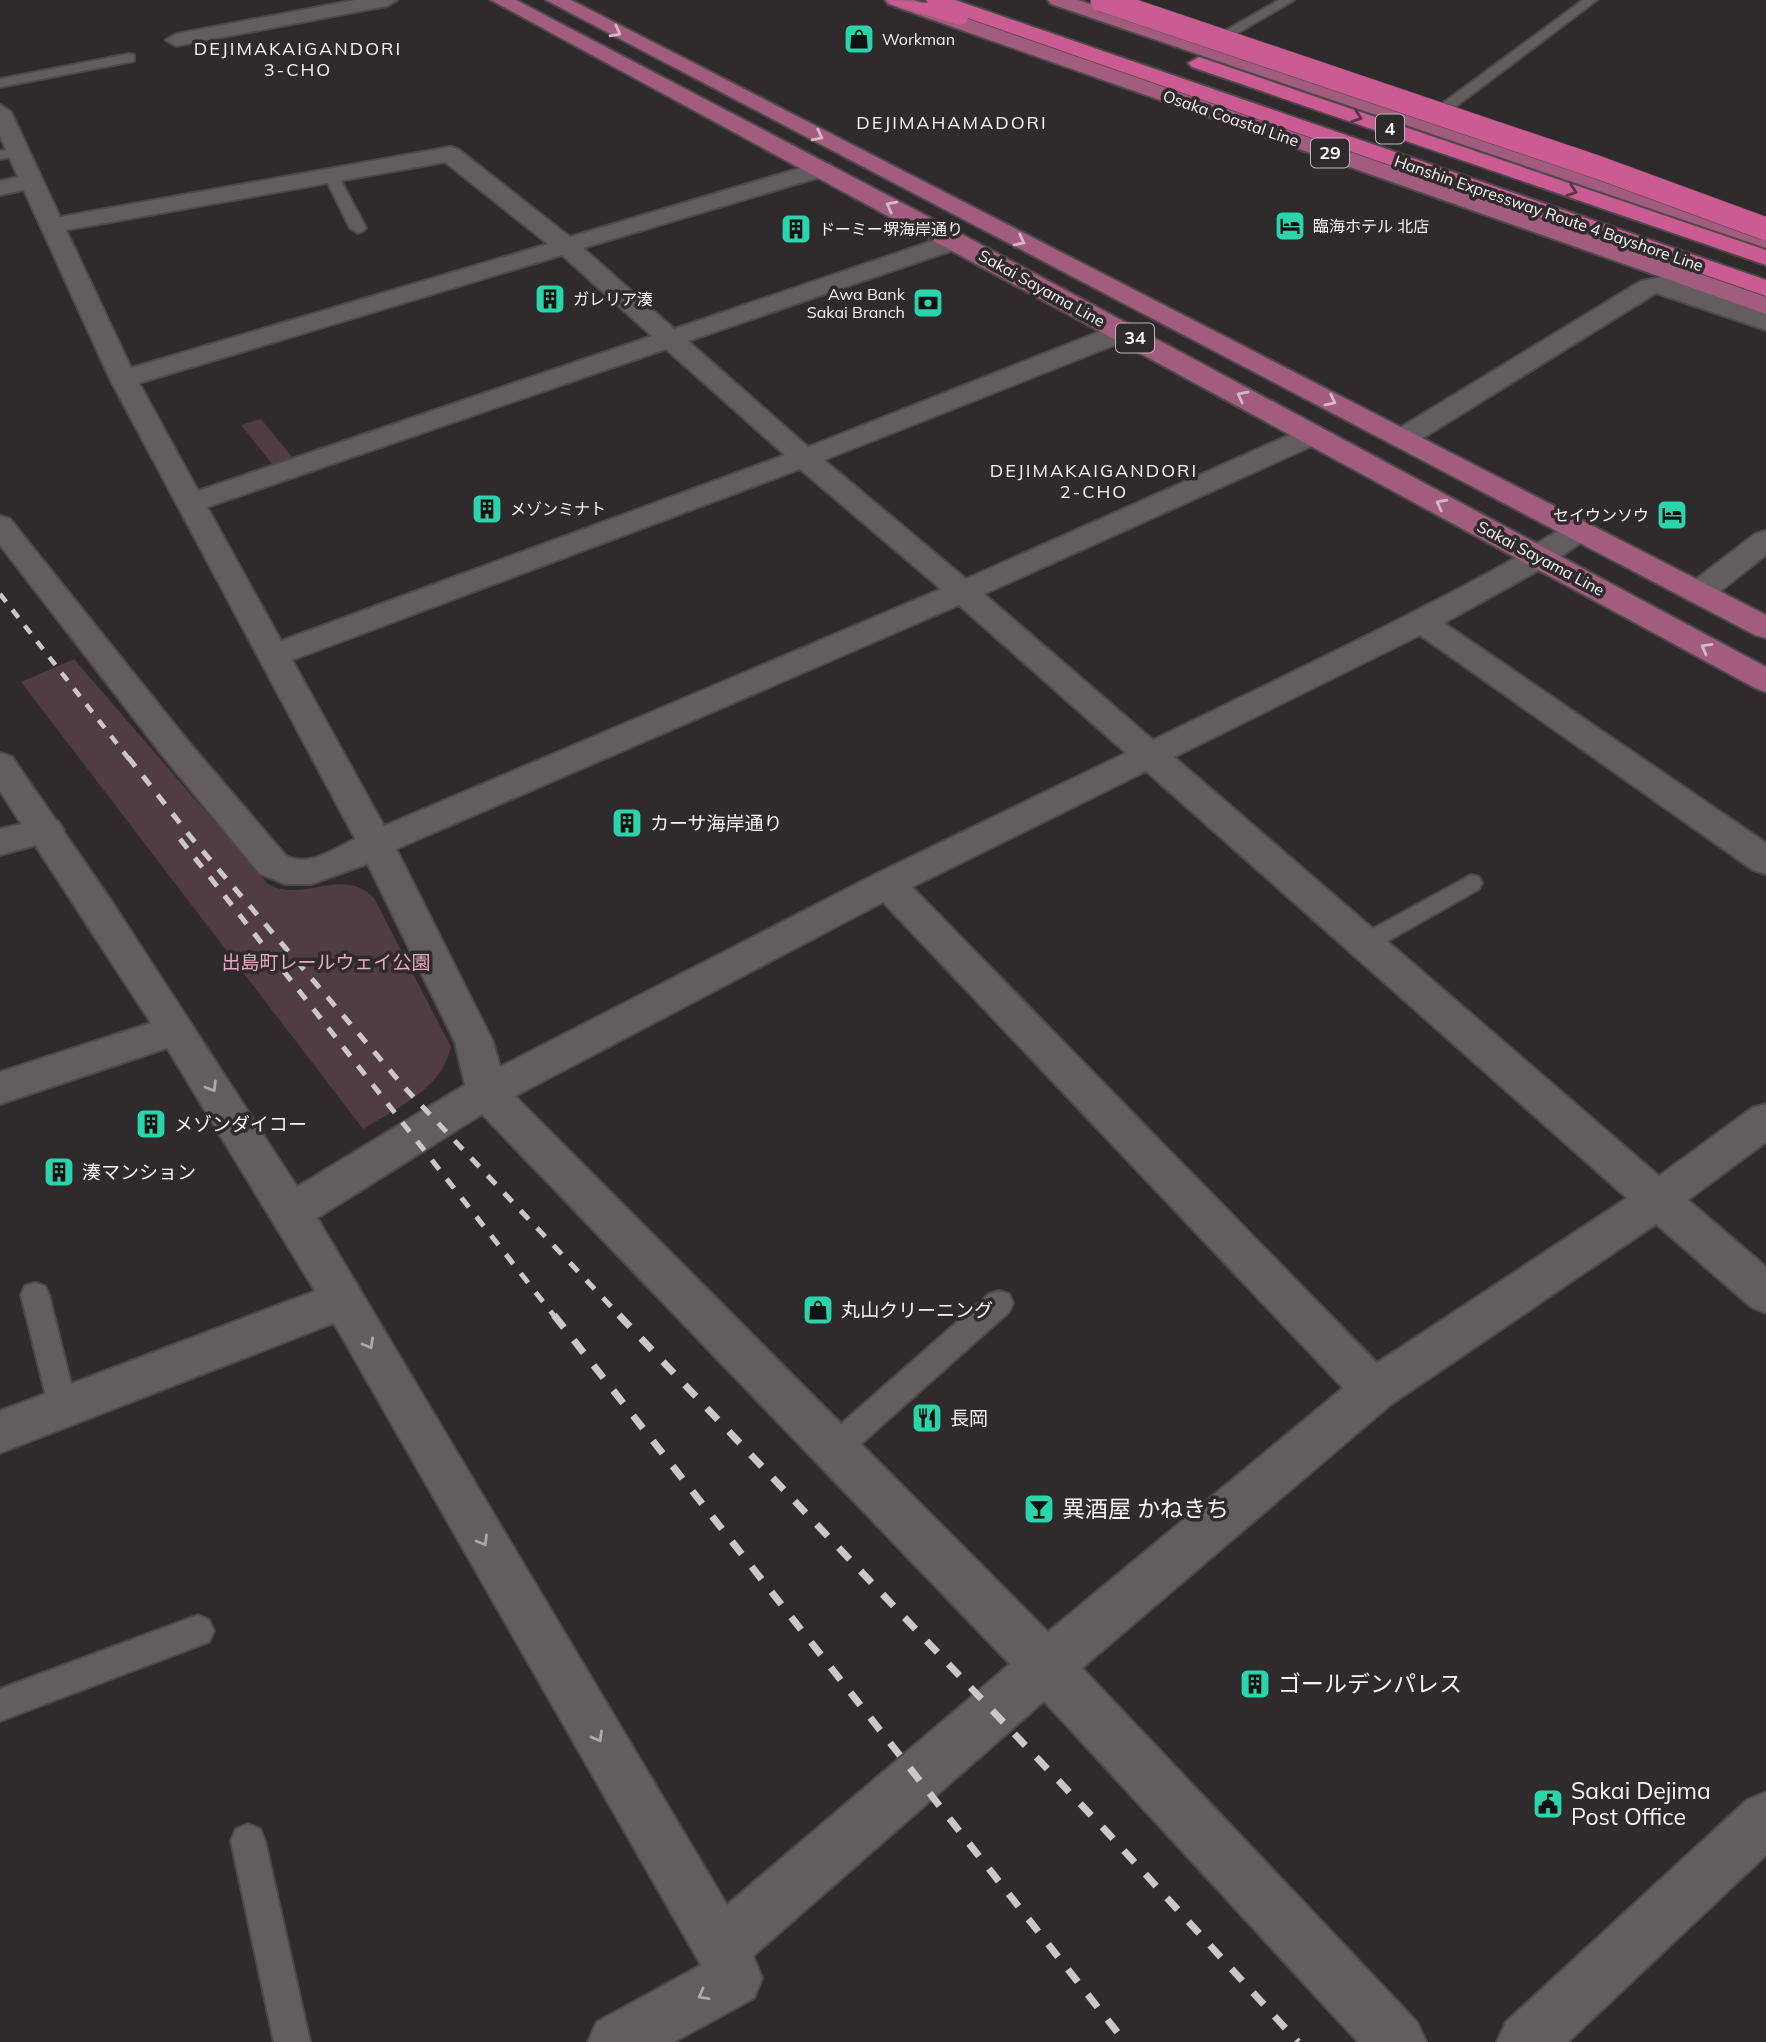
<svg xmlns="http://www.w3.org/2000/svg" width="1766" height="2042" viewBox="0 0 1766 2042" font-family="Mulish,'Noto Sans JP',sans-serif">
	<rect width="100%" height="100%" fill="#2f2a2c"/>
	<path fill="#513b45" d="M 261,419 L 293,458 L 273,465 L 241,425 Z
		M 74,659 L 268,884 C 302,904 344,865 374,898 L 451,1047 C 441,1090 398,1107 363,1129 L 21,682 Z"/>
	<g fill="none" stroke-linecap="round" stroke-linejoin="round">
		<g stroke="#4d484a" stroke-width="4">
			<path id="service" d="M 1279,0 L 1294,0 L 1207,51 L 1195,48 Z
				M 1583,0 L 1597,0 L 1430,126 L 1420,126 L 1420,120 Z
				M 129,54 L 134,55 L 134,61 L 0,87 L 0,79 Z
				M 19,148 L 26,152 L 24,155 L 0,159 L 0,151 Z
				M 331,171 L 338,175 L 366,228 L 363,231 L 358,233 L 350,228 L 324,175 Z
				M 1471,875 L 1479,877 L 1482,883 L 1479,889 L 1372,950 L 1364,953 L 1356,950 L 1352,944 L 1356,938 Z
				M 35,1283 L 45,1286 L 49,1295 L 77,1408 L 73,1417 L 63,1421 L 53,1417 L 49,1408 L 21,1295 L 25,1286 Z
				M 999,1291 L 1009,1294 L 1013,1303 L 1009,1312 L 844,1459 L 834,1463 L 824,1459 L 819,1449 L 824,1439 L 989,1294 Z
				M 198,1615 L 209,1620 L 214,1631 L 209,1642 L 0,1721 L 0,1689 Z
				M 248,1824 L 260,1829 L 265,1841 L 310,2042 L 274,2042 L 231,1841 L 236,1829 Z"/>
		</g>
		<g stroke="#4d484a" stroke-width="4">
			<path id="pedestrian" d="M 0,516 L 10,519 L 187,740 L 286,856 C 322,873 353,825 388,835 L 394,844 L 388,853 L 364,865 L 311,884 L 285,884 L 260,874 L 163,756 L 0,545 Z"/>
		</g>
		<g stroke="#4d484a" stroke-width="4">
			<path id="minor" d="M 355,0 L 397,0 L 387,6 L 176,46 L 166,40 L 176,34 Z
				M 0,105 L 11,112 L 60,217 L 450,147 L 458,149 L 570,237 L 814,164 L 830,164 L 833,169 L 830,174 L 583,248 L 674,329 L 947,236 L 965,236 L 968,241 L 965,246 L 688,341 L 808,447 L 1114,326 L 1132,326 L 1136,332 L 1132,338 L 824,460 L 966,579 L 1303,429 L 1323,429 L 1327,435 L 1323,441 L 984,594 L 1153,740 C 1270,683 1387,628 1501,566 C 1524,554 1565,519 1589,525 L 1594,531 L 1589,537 L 1550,564 L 1444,623 L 1766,843 L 1766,874 L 1753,870 L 1420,635 L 1174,757 L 1659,1176 L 1752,1108 L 1766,1104 L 1766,1142 L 1688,1200 L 1766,1267 L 1766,1313 L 1751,1307 L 1656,1224 L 1390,1405 L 1082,1668 L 1417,2022 L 1426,2042 L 1358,2042 L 1044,1701 L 753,1956 L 762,1978 L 754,1998 L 674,2042 L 588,2042 L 597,2022 L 701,1965 L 334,1323 L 0,1453 L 0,1411 L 315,1291 L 167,1048 L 0,1104 L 0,1072 L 151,1023 L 0,791 L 0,753 L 12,757 L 110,899 L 297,1187 L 465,1085 L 455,1042 L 358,844 L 110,379 L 24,190 L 0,195 L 0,181 L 18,177 L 0,136 ZM 445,162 L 548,244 L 131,368 L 66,230 ZM 562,255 L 652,336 L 198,491 L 139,383 ZM 666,349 L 785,455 L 281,641 L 207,507 ZM 800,469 L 941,589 L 384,826 L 292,660 ZM 959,605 L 1126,753 L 874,875 L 500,1067 L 493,1042 L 396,849 ZM 1146,771 L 1627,1198 L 1377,1363 L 912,887 ZM 883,902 L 1343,1388 L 1048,1632 L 515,1096 ZM 482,1114 L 1010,1664 L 727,1905 L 317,1218 Z
				M 1663,277 L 1766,313 L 1766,330 L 1656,293 L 1413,444 L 1393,444 L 1389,438 L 1393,432 L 1641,281 Z
				M 1766,531 L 1766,555 L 1709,600 L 1698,603 L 1687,600 L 1683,593 L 1687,586 L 1755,534 Z
				M 1766,1792 L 1766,1855 L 1568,2042 L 1497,2042 L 1506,2022 L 1747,1800 Z"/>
		</g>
		<g stroke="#4d484a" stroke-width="4">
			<path id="tertiary" d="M 46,818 L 58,821 L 64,830 L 58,839 L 0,855 L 0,829 Z"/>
		</g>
		<g stroke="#4d484a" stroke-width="4">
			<path id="primary" d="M 491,0 L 516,0 L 965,236 L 1766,667 L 1766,692 L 1755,688 Z
				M 546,0 L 571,0 L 1766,615 L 1766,638 L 1755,635 Z
				M 885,0 L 914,0 L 1766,297 L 1766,314 L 888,4 Z
				M 1048,0 L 1078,0 L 1604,175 L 1766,233 L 1766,248 L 1051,4 Z"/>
		</g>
		<g stroke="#4d484a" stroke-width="4">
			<path id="motorway" d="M 888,0 L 928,3 L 926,0 L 955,0 L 1766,280 L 1766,296 L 968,18 L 966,23 L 959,25 L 891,4 Z
				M 1199,57 L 1766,250 L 1766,265 L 1192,67 L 1188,63 Z"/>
		</g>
		<use href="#service" fill="#635d5f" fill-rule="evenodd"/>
		<use href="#pedestrian" fill="#635d5f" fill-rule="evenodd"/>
		<use href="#minor" fill="#635d5f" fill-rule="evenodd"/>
		<use href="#tertiary" fill="#635d5f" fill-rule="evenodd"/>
		<use href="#primary" fill="#a15c7e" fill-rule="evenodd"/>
		<use href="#motorway" fill="#cb5b93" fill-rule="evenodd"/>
		<path stroke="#cbc6c8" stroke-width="4.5" stroke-dasharray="10 10" stroke-linecap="butt" d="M 0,594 L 129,759"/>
		<path stroke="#cbc6c8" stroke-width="5" stroke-dasharray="12 12" stroke-linecap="butt" d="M 128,757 L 190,836 L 405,1088 L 621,1317
			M 180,839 L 555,1317"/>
		<path stroke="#cbc6c8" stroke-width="7" stroke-dasharray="16 16" stroke-linecap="butt" d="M 554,1315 L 1125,2042
			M 619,1315 L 1107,1832 L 1298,2042"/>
		<g stroke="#4d484a" stroke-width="24" stroke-linecap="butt">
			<path id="motorway-bridge" d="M 1102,0 L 1597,167 L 1766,229"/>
		</g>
		<use href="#motorway-bridge" stroke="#cb5b93" stroke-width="23"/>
	</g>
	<defs><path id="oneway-chevron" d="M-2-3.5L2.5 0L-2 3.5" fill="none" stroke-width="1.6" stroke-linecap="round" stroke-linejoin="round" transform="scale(1.75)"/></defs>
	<g stroke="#d5b7c5">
		<use href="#oneway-chevron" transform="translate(616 32) rotate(28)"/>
		<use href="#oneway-chevron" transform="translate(818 136) rotate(27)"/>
		<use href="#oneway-chevron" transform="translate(891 206) rotate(-152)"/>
		<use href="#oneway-chevron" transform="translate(1020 241) rotate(27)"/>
		<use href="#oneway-chevron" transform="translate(1242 396) rotate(-152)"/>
		<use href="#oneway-chevron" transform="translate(1331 401) rotate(27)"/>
		<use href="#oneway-chevron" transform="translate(1441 504) rotate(-152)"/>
		<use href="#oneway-chevron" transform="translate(1706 648) rotate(-151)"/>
	</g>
	<g stroke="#563646">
		<use href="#oneway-chevron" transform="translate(1357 117) rotate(19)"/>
		<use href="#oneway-chevron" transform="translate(1572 191) rotate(19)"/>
	</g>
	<g stroke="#ada8aa">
		<use href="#oneway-chevron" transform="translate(212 1087) rotate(58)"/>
		<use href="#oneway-chevron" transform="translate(369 1344) rotate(60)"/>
		<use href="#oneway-chevron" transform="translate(483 1541) rotate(60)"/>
		<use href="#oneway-chevron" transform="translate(598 1737) rotate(60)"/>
		<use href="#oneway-chevron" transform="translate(703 1995) rotate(151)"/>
	</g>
	<defs>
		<g id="shop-square" transform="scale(1.575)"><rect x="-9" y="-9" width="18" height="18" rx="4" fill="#2bd5ac" stroke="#2f2a2c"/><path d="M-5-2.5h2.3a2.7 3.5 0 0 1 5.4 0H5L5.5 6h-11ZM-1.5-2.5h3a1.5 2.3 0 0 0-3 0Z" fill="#111"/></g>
		<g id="hotel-square" transform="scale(1.575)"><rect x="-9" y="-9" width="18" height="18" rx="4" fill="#2bd5ac" stroke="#2f2a2c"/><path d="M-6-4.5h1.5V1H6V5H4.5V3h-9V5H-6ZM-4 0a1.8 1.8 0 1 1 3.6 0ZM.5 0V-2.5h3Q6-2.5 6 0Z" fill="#111"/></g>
		<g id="building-square" transform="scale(1.575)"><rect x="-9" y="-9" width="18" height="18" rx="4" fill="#2bd5ac" stroke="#2f2a2c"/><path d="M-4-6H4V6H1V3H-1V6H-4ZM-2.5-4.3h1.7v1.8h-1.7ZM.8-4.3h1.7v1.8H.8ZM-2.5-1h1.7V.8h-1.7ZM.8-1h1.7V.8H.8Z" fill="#111"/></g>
		<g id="bank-square" transform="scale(1.575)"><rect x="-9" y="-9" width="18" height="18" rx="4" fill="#2bd5ac" stroke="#2f2a2c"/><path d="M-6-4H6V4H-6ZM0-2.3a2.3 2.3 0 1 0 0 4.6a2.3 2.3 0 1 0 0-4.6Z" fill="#111"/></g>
		<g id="restaurant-square" transform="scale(1.575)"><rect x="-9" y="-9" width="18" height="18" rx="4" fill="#2bd5ac" stroke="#2f2a2c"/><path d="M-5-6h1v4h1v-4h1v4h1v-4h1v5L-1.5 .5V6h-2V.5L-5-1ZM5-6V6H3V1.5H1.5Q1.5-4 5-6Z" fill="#111"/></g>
		<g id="bar-square" transform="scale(1.575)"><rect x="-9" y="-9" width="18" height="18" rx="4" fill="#2bd5ac" stroke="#2f2a2c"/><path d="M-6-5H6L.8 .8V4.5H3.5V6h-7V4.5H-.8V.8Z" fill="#111"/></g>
		<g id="civic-square" transform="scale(1.575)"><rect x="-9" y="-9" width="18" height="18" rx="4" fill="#2bd5ac" stroke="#2f2a2c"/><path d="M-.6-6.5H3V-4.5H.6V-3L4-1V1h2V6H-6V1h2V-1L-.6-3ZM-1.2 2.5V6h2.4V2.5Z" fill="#111"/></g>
	</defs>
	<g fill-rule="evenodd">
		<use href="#shop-square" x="859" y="39"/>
		<use href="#hotel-square" x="1290" y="226"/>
		<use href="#building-square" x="796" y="229"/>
		<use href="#building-square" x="550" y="299"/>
		<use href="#bank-square" x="928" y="303"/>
		<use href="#building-square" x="487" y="509"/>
		<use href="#hotel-square" x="1672" y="515"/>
		<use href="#building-square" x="627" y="823"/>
		<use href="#building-square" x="151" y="1124"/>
		<use href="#building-square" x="59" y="1172"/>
		<use href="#shop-square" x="818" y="1310"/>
		<use href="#restaurant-square" x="927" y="1418"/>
		<use href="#bar-square" x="1039" y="1509"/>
		<use href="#building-square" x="1255" y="1684"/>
		<use href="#civic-square" x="1548" y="1804"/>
	</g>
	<g text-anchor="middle" stroke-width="7" stroke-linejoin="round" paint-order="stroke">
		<g font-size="16" fill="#f7f3f5" stroke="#2f2a2c" text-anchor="start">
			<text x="882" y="45">Workman</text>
			<text x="1313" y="232">臨海ホテル 北店</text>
			<text x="819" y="235">ドーミー堺海岸通り</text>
			<text x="905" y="300" text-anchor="end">Awa Bank<tspan x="905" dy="18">Sakai Branch</tspan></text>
			<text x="573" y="305">ガレリア湊</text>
			<text x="510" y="515">メゾンミナト</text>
			<text x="1649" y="521" text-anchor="end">セイウンソウ</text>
		</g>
		<g font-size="16" fill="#f7f3f5" stroke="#2f2a2c">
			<text transform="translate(1231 118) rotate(19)" y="6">Osaka Coastal Line</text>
			<text transform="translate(1549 213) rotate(19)" y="6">Hanshin Expressway Route 4 Bayshore Line</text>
			<text transform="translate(1042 288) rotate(29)" y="6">Sakai Sayama Line</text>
			<text transform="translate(1541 558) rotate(28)" y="6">Sakai Sayama Line</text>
		</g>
		<g font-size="18" letter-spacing="2" fill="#f7f3f5" stroke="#2f2a2c">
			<text x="298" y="55">DEJIMAKAIGANDORI<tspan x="298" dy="21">3-CHO</tspan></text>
			<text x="952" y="129">DEJIMAHAMADORI</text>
			<text x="1094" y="477">DEJIMAKAIGANDORI<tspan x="1094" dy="21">2-CHO</tspan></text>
		</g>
		<g fill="#2f2a2c" stroke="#bbb7b9" stroke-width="2">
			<rect x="1376" y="114.5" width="28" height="29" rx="5"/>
			<rect x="1311" y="138.5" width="38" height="29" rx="5"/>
			<rect x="1116" y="323.5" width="38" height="29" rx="5"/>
		</g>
		<g font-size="18" font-weight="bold" fill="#f7f3f5">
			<text x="1390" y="135">4</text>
			<text x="1330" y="159">29</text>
			<text x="1135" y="344">34</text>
		</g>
		<g font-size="19" fill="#f7f3f5" stroke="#2f2a2c" text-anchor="start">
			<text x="650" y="830">カーサ海岸通り</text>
			<text x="174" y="1131">メゾンダイコー</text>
			<text x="82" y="1179">湊マンション</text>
			<text x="841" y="1317">丸山クリーニング</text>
			<text x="950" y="1425">長岡</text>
		</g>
		<g font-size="19" fill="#e8a9c4" stroke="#2f2a2c">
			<text x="326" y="969">出島町レールウェイ公園</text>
		</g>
		<g font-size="23" fill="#f7f3f5" stroke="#2f2a2c" text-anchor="start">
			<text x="1062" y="1517">異酒屋 かねきち</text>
			<text x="1278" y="1692">ゴールデンパレス</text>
			<text x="1571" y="1799">Sakai Dejima<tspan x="1571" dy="26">Post Office</tspan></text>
		</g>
	</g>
</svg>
